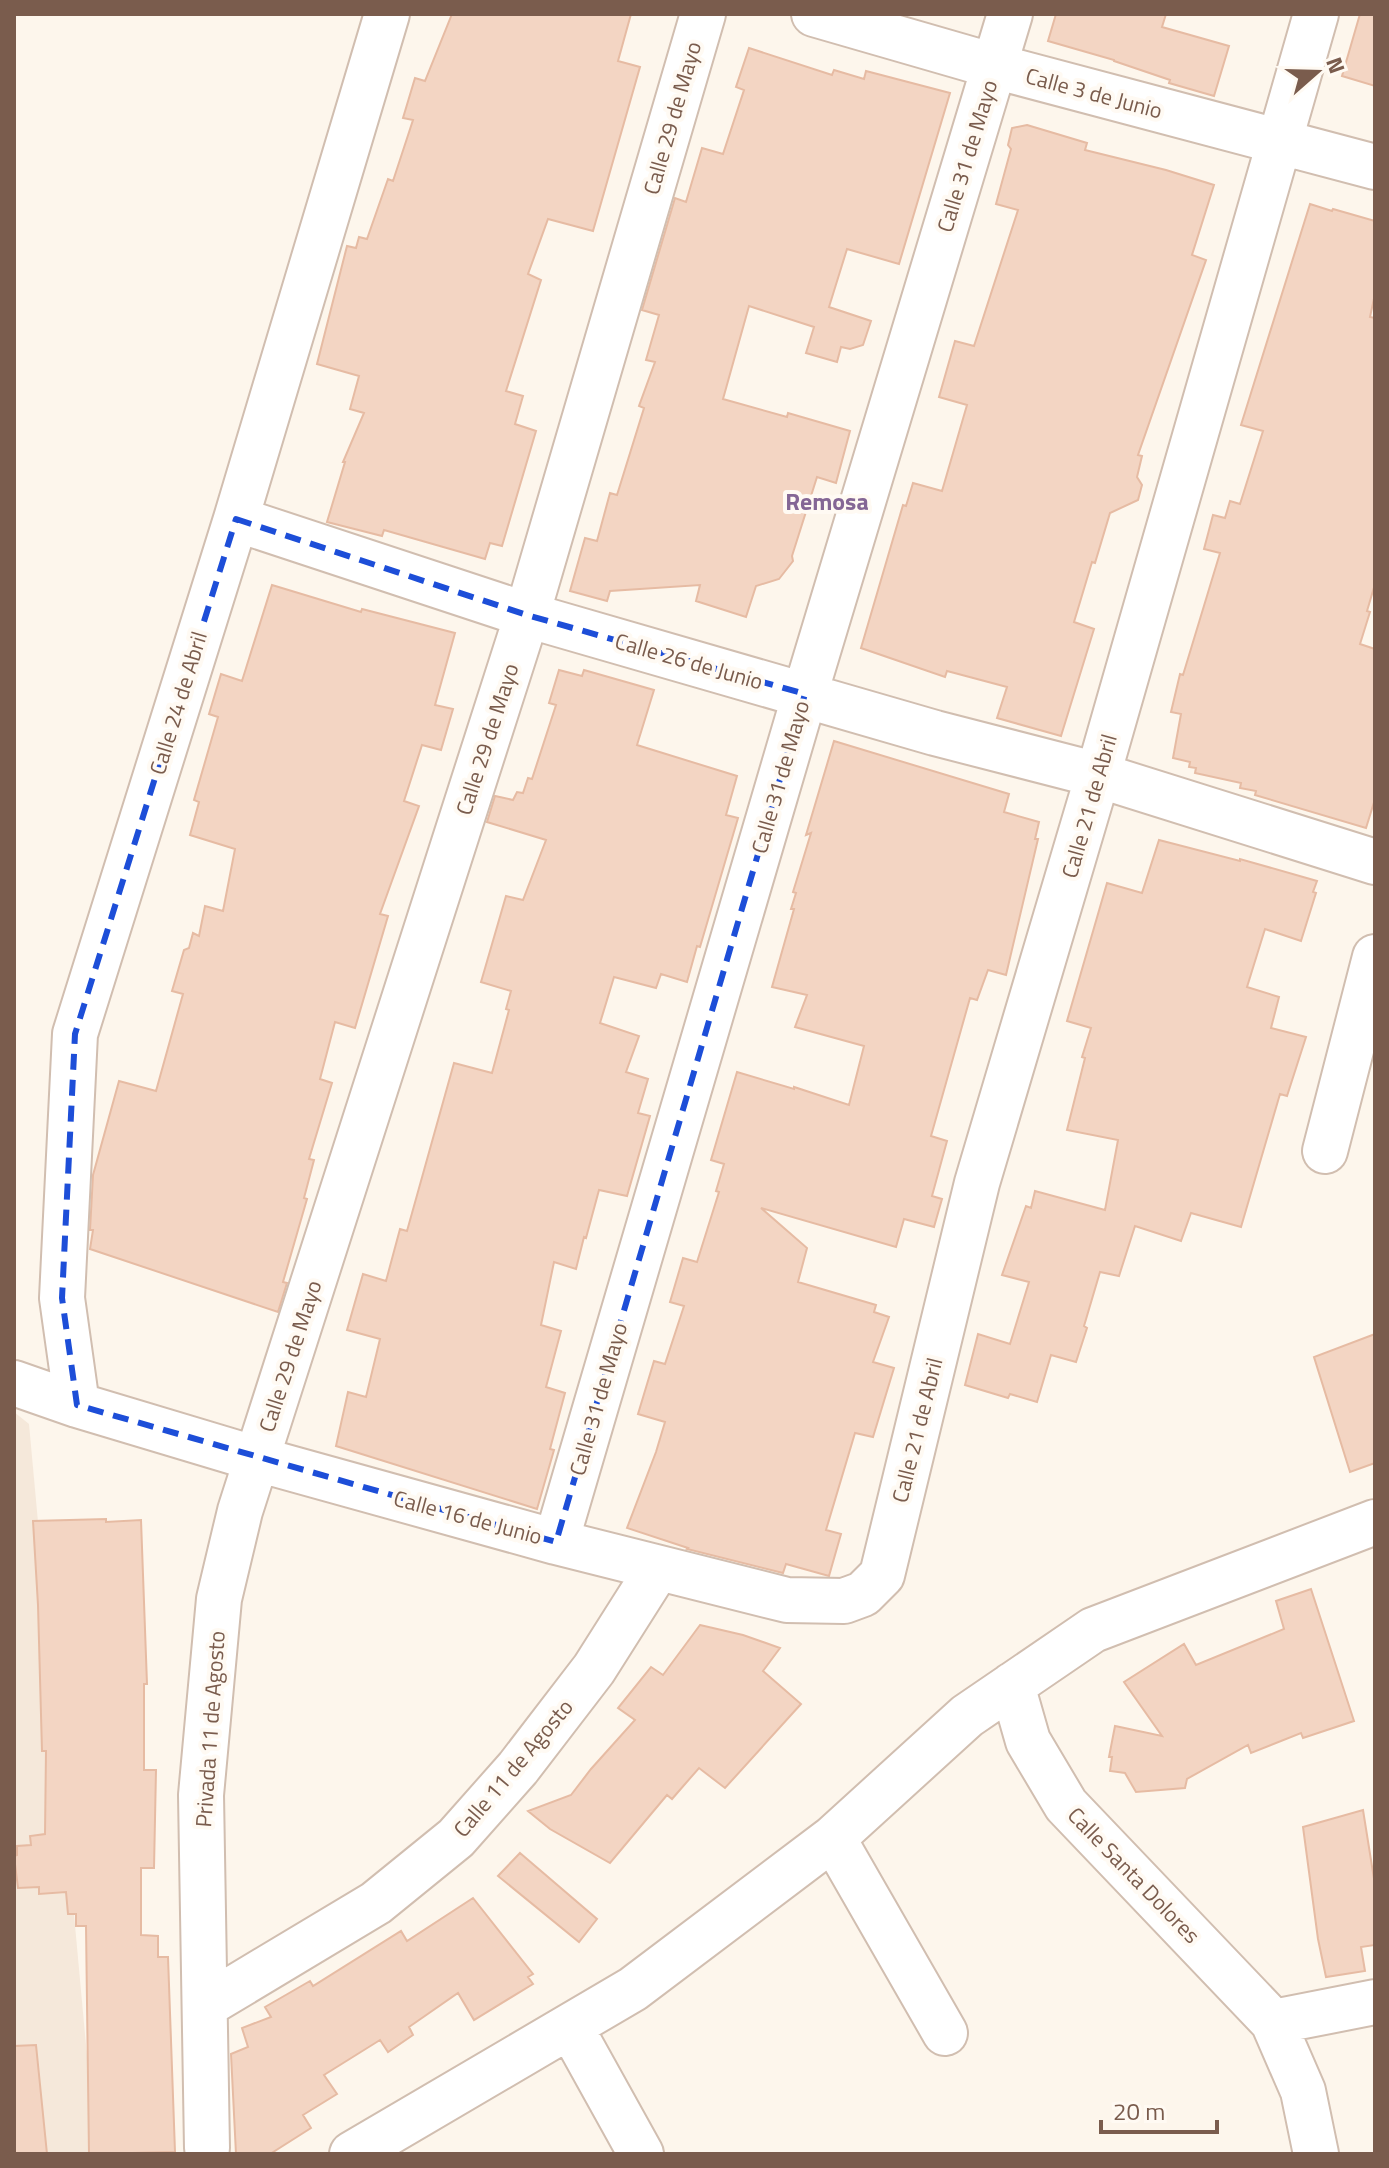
<svg xmlns="http://www.w3.org/2000/svg" width="1389" height="2168" viewBox="0 0 1389 2168" font-family="'Titillium Web',sans-serif">
	<rect width="100%" height="100%" fill="#fdf6ec"/>
	<path fill="#f5e8da" d="M 14,1412 L 29,1424 L 96,2154 L 14,2154 Z"/>
	<path fill="#f3d5c3" stroke="#e6bba3" stroke-width="2" d="M 452,14 L 631,14 L 618,61 L 640,67 L 593,231 L 548,219 L 528,274 L 541,280 L 506,391 L 523,396 L 515,424 L 536,431 L 502,546 L 490,543 L 485,559 L 384,530 L 382,536 L 327,522 L 345,462 L 343,462 L 364,413 L 350,409 L 359,376 L 317,364 L 347,246 L 356,248 L 359,237 L 367,239 L 388,179 L 393,181 L 413,120 L 403,118 L 415,78 L 425,81 Z
		M 1056,14 L 1166,14 L 1162,27 L 1229,46 L 1214,96 L 1169,83 L 1170,80 L 1114,61 L 1114,60 L 1048,41 Z
		M 1360,14 L 1375,14 L 1375,86 L 1342,76 Z
		M 749,48 L 832,75 L 834,70 L 864,79 L 866,71 L 950,93 L 899,264 L 847,249 L 829,307 L 871,321 L 863,345 L 850,349 L 841,347 L 837,362 L 806,353 L 814,327 L 749,306 L 723,399 L 787,417 L 788,413 L 850,431 L 836,483 L 817,477 L 792,556 L 793,561 L 779,579 L 756,586 L 746,617 L 696,601 L 700,585 L 610,591 L 607,601 L 570,591 L 585,538 L 597,541 L 610,493 L 617,495 L 644,408 L 639,406 L 655,362 L 646,360 L 659,315 L 642,310 L 675,198 L 686,202 L 702,148 L 723,154 L 744,90 L 736,87 Z
		M 1027,125 L 1087,143 L 1085,150 L 1166,170 L 1214,185 L 1192,255 L 1206,260 L 1138,455 L 1142,456 L 1137,477 L 1142,485 L 1138,500 L 1110,513 L 1095,563 L 1092,562 L 1074,622 L 1094,629 L 1061,736 L 997,718 L 1007,687 L 947,671 L 945,677 L 861,648 L 903,505 L 906,506 L 913,483 L 942,491 L 967,405 L 939,397 L 955,341 L 974,346 L 1018,210 L 996,204 L 1011,149 L 1008,145 L 1012,128 Z
		M 1310,204 L 1332,211 L 1333,209 L 1375,221 L 1375,294 L 1370,317 L 1375,318 L 1375,584 L 1367,611 L 1370,612 L 1360,644 L 1375,649 L 1375,799 L 1366,828 L 1255,795 L 1256,791 L 1240,788 L 1241,783 L 1195,773 L 1196,768 L 1189,767 L 1190,762 L 1173,758 L 1181,714 L 1171,712 L 1180,674 L 1183,675 L 1220,553 L 1204,549 L 1213,515 L 1225,518 L 1230,501 L 1240,504 L 1263,431 L 1241,425 Z
		M 272,585 L 361,612 L 362,609 L 455,633 L 435,705 L 453,709 L 441,750 L 422,745 L 404,801 L 419,806 L 380,914 L 388,916 L 355,1028 L 335,1022 L 320,1079 L 332,1083 L 309,1159 L 314,1160 L 304,1198 L 307,1199 L 283,1282 L 287,1283 L 278,1312 L 90,1249 L 93,1230 L 90,1230 L 93,1175 L 119,1081 L 156,1091 L 183,994 L 172,991 L 184,950 L 189,948 L 193,933 L 199,936 L 205,906 L 223,911 L 235,849 L 190,835 L 199,802 L 194,800 L 218,717 L 209,714 L 221,674 L 242,681 Z
		M 559,670 L 582,676 L 584,670 L 654,690 L 637,745 L 737,776 L 726,815 L 738,818 L 700,947 L 697,946 L 687,982 L 661,974 L 656,988 L 614,977 L 600,1023 L 639,1036 L 626,1072 L 648,1079 L 638,1113 L 650,1116 L 627,1196 L 599,1190 L 586,1238 L 584,1237 L 576,1269 L 554,1262 L 541,1325 L 561,1331 L 546,1387 L 565,1393 L 550,1449 L 554,1450 L 537,1509 L 336,1446 L 348,1392 L 366,1397 L 380,1339 L 347,1330 L 363,1274 L 386,1281 L 400,1229 L 407,1231 L 454,1063 L 492,1073 L 509,1010 L 506,1009 L 511,991 L 481,982 L 506,896 L 523,900 L 546,840 L 487,822 L 495,796 L 513,800 L 517,792 L 523,793 L 528,778 L 532,779 L 556,705 L 549,703 Z
		M 834,741 L 1009,794 L 1004,812 L 1039,822 L 1035,839 L 1038,839 L 1006,975 L 988,970 L 977,1000 L 970,998 L 931,1136 L 947,1141 L 932,1196 L 942,1199 L 934,1227 L 904,1219 L 896,1247 L 761,1208 L 807,1248 L 798,1282 L 876,1305 L 874,1312 L 889,1317 L 873,1362 L 894,1368 L 873,1437 L 855,1433 L 826,1530 L 841,1534 L 829,1576 L 786,1564 L 783,1573 L 687,1549 L 688,1548 L 627,1528 L 656,1452 L 665,1422 L 638,1414 L 654,1361 L 665,1364 L 684,1306 L 670,1302 L 683,1258 L 697,1262 L 719,1192 L 716,1191 L 724,1164 L 711,1160 L 737,1072 L 794,1089 L 794,1087 L 849,1105 L 864,1046 L 795,1027 L 807,995 L 772,987 L 794,909 L 791,909 L 796,893 L 793,892 L 811,833 L 806,835 Z
		M 1159,840 L 1240,861 L 1240,859 L 1317,881 L 1313,892 L 1316,893 L 1301,941 L 1265,929 L 1247,987 L 1279,997 L 1271,1028 L 1306,1037 L 1287,1096 L 1280,1094 L 1241,1227 L 1191,1213 L 1181,1241 L 1135,1226 L 1119,1276 L 1100,1272 L 1084,1326 L 1087,1328 L 1076,1362 L 1051,1355 L 1037,1402 L 1010,1394 L 1008,1398 L 965,1385 L 978,1334 L 1010,1344 L 1029,1282 L 1002,1275 L 1026,1206 L 1031,1208 L 1035,1191 L 1105,1210 L 1118,1140 L 1067,1130 L 1085,1058 L 1082,1057 L 1091,1028 L 1067,1021 L 1107,883 L 1142,893 Z
		M 1375,1334 L 1375,1463 L 1350,1472 L 1314,1357 Z
		M 106,1519 L 106,1522 L 141,1520 L 147,1684 L 144,1684 L 144,1770 L 156,1770 L 154,1868 L 141,1868 L 141,1935 L 158,1936 L 158,1957 L 168,1957 L 175,2152 L 89,2154 L 86,1926 L 76,1926 L 76,1914 L 68,1914 L 66,1892 L 39,1894 L 39,1887 L 18,1888 L 14,1856 L 17,1855 L 17,1846 L 31,1845 L 30,1836 L 45,1834 L 46,1751 L 42,1751 L 38,1605 L 33,1521 Z
		M 1311,1589 L 1354,1721 L 1303,1738 L 1301,1733 L 1251,1753 L 1248,1745 L 1187,1779 L 1185,1788 L 1136,1792 L 1125,1773 L 1110,1771 L 1112,1757 L 1109,1757 L 1115,1726 L 1162,1736 L 1124,1682 L 1184,1644 L 1196,1665 L 1284,1629 L 1276,1601 Z
		M 700,1625 L 743,1635 L 780,1648 L 763,1671 L 801,1704 L 725,1788 L 699,1768 L 672,1799 L 667,1795 L 610,1863 L 550,1829 L 528,1811 L 571,1795 L 591,1769 L 635,1720 L 618,1708 L 651,1667 L 663,1675 Z
		M 1363,1810 L 1375,1885 L 1375,1945 L 1361,1947 L 1365,1971 L 1326,1977 L 1318,1939 L 1303,1827 Z
		M 520,1853 L 597,1919 L 579,1942 L 498,1876 Z
		M 473,1898 L 533,1974 L 528,1977 L 533,1984 L 474,2020 L 458,1993 L 409,2027 L 413,2035 L 388,2052 L 380,2040 L 324,2075 L 337,2094 L 303,2115 L 311,2128 L 270,2154 L 236,2154 L 231,2054 L 248,2047 L 242,2028 L 271,2017 L 265,2007 L 310,1981 L 313,1986 L 401,1931 L 407,1941 Z
		M 36,2045 L 47,2154 L 14,2154 L 14,2046 Z"/>
	<g fill="none" stroke-linecap="round" stroke-linejoin="round">
		<g stroke="#d1beb0" stroke-width="48">
			<path id="minor" d="M 814,14 L 994,66 L 1375,167
				M 236,519 L 527,615 L 935,733 L 1098,775 L 1375,862
				M 1325,1151 L 1375,957
				M 14,1383 L 77,1405 L 257,1459 L 556,1542 L 787,1600 L 844,1601 L 863,1594 L 882,1575 L 977,1183 L 1098,775 L 1316,14
				M 77,1405 L 62,1298 L 75,1034 L 236,519 L 387,14
				M 556,1542 L 805,694 L 1010,14
				M 1012,1685 L 1028,1741 L 1066,1805 L 1273,2022 L 1303,2091 L 1316,2154
				M 833,1838 L 945,2033
				M 206,2005 L 376,1903 L 456,1838 L 518,1768 L 594,1669 L 658,1568
				M 1273,2022 L 1375,2002
				M 570,2026 L 641,2154
				M 207,2148 L 201,1795 L 219,1599 L 240,1511 L 527,615 L 703,14
				M 352,2154 L 633,1989 L 833,1838 L 967,1716 L 1093,1630 L 1375,1522"/>
		</g>
		<use href="#minor" stroke="#fff" stroke-width="44"/>
	</g>
	<path fill="none" stroke="#1d4ed8" stroke-width="6" stroke-dasharray="16 10" stroke-linejoin="round" d="M 236,519 L 527,615 L 805,694 L 556,1542 L 77,1405 L 62,1298 L 75,1034 Z"/>
	<g text-anchor="middle" stroke-width="8" stroke-linejoin="round" paint-order="stroke">
		<g font-size="22" fill="#7a5c4d" stroke="#fffaf3">
			<text transform="translate(1094 93) rotate(15)" y="8">Calle 3 de Junio</text>
			<text transform="translate(672 118) rotate(-74)" y="8">Calle 29 de Mayo</text>
			<text transform="translate(967 156) rotate(-73)" y="8">Calle 31 de Mayo</text>
			<text transform="translate(689 661) rotate(16)" y="8">Calle 26 de Junio</text>
			<text transform="translate(178 703) rotate(-73)" y="8">Calle 24 de Abril</text>
			<text transform="translate(487 739) rotate(-72)" y="8">Calle 29 de Mayo</text>
			<text transform="translate(780 777) rotate(-74)" y="8">Calle 31 de Mayo</text>
			<text transform="translate(1089 806) rotate(-74)" y="8">Calle 21 de Abril</text>
			<text transform="translate(290 1356) rotate(-72)" y="8">Calle 29 de Mayo</text>
			<text transform="translate(598 1399) rotate(-74)" y="8">Calle 31 de Mayo</text>
			<text transform="translate(917 1430) rotate(-76)" y="8">Calle 21 de Abril</text>
			<text transform="translate(468 1517) rotate(15)" y="8">Calle 16 de Junio</text>
			<text transform="translate(210 1729) rotate(-86)" y="8">Privada 11 de Agosto</text>
			<text transform="translate(513 1768) rotate(-50)" y="8">Calle 11 de Agosto</text>
			<text transform="translate(1134 1875) rotate(46)" y="8">Calle Santa Dolores</text>
		</g>
		<g font-size="24" font-weight="bold" fill="#846695" stroke="#fffaf3">
			<text x="827" y="510">Remosa</text>
		</g>
	</g>
	<rect width="1389" height="2168" fill="none" stroke="#7a5c4d" stroke-width="32"/>
	<g transform="translate(1317 72) rotate(70)" stroke="#fffaf3" stroke-width="6" paint-order="stroke">
	<path d="M0-6L14 30L0 20L-14 30Z" fill="#7a5c4d"/>
	<text y="-12" font-size="22" font-weight="bold" text-anchor="middle" fill="#7a5c4d">N</text>
	</g>
	<path d="M1101 2120v12h116v-12" fill="none" stroke="#7a5c4d" stroke-width="4"/>
	<text x="1113" y="2120" font-size="24" fill="#7a5c4d" stroke="#fffaf3" stroke-width="6" paint-order="stroke">20 m</text>
</svg>
